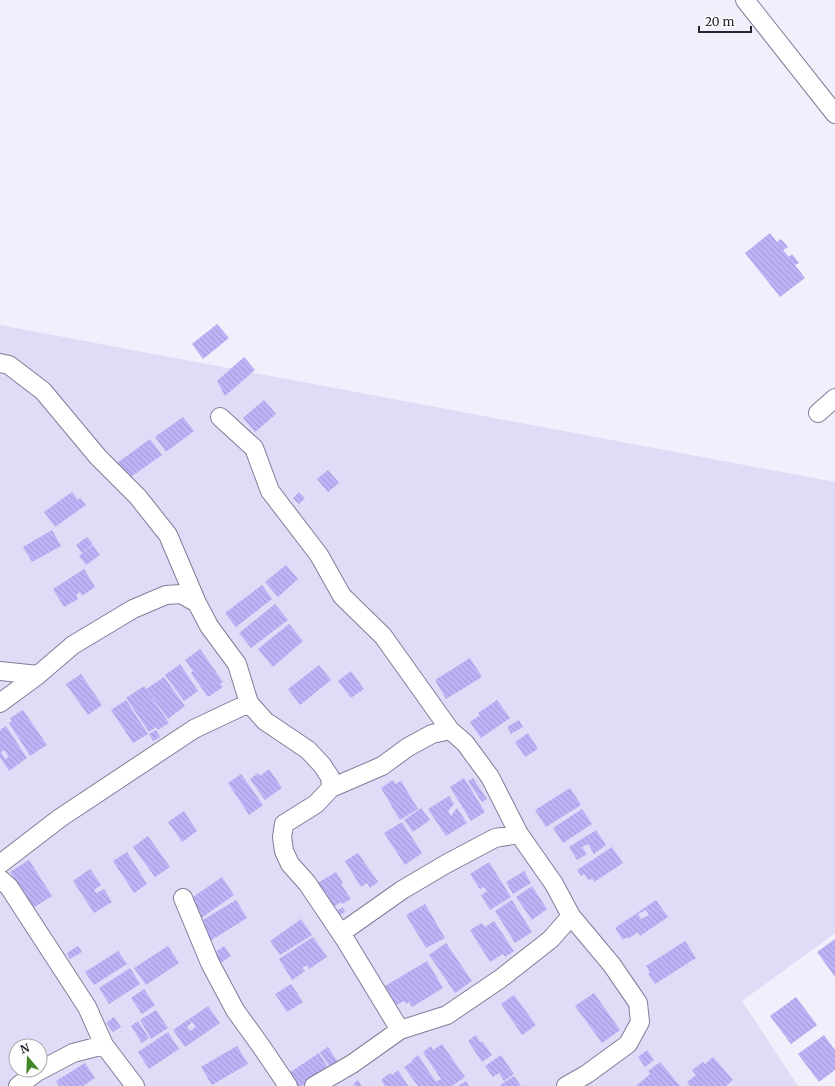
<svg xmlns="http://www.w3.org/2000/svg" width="835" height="1086" viewBox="0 0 835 1086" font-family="Merriweather,serif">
	<defs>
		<pattern id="building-back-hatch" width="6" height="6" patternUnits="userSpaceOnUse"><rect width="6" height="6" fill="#bcb2f6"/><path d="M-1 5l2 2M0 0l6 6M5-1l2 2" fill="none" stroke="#a199d3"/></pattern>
	</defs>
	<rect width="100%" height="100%" fill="#f0effb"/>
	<path fill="#dfdcf8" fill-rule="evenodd" d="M 0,325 L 835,482 L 835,933 L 742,1001 L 798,1086 L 0,1086 ZM 16,1046 L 40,1046 L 40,1070 L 16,1070 Z"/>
	<path fill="url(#building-back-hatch)" fill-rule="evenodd" d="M 770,233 L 777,242 L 781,239 L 788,247 L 783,250 L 789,257 L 792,254 L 799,263 L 795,265 L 805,278 L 780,297 L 745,253 Z
		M 217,324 L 229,338 L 203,359 L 192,344 Z
		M 244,357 L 255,370 L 225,396 L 217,381 Z
		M 264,400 L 276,414 L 255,432 L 243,418 Z
		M 183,417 L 194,431 L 166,452 L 155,437 Z
		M 150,439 L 162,455 L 128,479 L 117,463 Z
		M 328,470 L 339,483 L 328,492 L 317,479 Z
		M 72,492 L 78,500 L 80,498 L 86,505 L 55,527 L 44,512 Z
		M 299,492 L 305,498 L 299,504 L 293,498 Z
		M 52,530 L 61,546 L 32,562 L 23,547 Z
		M 87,537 L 93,544 L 82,553 L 76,545 Z
		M 93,545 L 100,555 L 86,565 L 79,556 Z
		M 286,565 L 298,579 L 278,597 L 265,582 Z
		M 84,569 L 95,587 L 82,596 L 80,592 L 76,595 L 78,599 L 64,607 L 53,589 Z
		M 262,585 L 272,599 L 236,627 L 225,613 Z
		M 275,604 L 288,620 L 251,648 L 239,633 Z
		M 289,624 L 303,641 L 273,667 L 258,649 Z
		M 200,649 L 223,682 L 220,684 L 223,687 L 208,697 L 191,673 L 193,671 L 185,660 Z
		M 470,658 L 482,677 L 446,699 L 435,680 Z
		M 180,664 L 198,691 L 184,701 L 165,675 Z
		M 319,665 L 331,680 L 300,705 L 288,689 Z
		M 351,671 L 364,689 L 351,698 L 338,681 Z
		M 81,674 L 102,705 L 88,715 L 66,684 Z
		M 164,677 L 185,706 L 168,719 L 146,689 Z
		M 144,686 L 169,723 L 158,730 L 156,727 L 149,732 L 126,698 Z
		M 126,700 L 148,734 L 133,743 L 111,710 Z
		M 497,700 L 510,718 L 481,738 L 470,722 L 480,715 L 478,713 Z
		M 23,710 L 47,745 L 30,756 L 9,723 L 12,721 L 10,718 Z
		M 519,720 L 523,727 L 511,734 L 507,727 Z
		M 6,726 L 27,758 L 9,771 L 0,757 L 0,730 ZM 4,750 L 9,757 L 5,759 L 1,752 Z
		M 156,730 L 160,737 L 153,741 L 149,734 Z
		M 528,733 L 538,749 L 525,757 L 515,742 Z
		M 269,769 L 282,788 L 265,800 L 250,779 L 258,773 L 260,776 Z
		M 241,774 L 263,805 L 249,815 L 228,783 Z
		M 464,778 L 485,812 L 471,821 L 450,787 Z
		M 473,778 L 487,799 L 482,802 L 468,781 Z
		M 393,780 L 395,784 L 401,781 L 418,809 L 400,820 L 381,788 Z
		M 570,788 L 581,805 L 546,827 L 535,810 Z
		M 449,796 L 454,804 L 448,811 L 451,816 L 457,808 L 467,823 L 446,836 L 428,809 Z
		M 421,808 L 430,820 L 413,832 L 404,820 Z
		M 582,809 L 592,824 L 563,843 L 553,828 Z
		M 184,811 L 197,831 L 182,842 L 168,822 Z
		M 402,822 L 422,853 L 405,865 L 384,833 Z
		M 596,830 L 606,845 L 594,854 L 588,844 L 582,847 L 587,854 L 577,860 L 569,847 Z
		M 148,836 L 170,867 L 155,877 L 133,847 Z
		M 612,847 L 623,863 L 594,882 L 592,878 L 589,881 L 584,874 L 581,876 L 577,870 Z
		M 127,852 L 147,884 L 134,893 L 113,861 Z
		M 358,853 L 378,882 L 370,888 L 367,883 L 361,887 L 345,861 Z
		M 29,860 L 52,896 L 33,908 L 10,872 Z
		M 489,862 L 511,897 L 490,910 L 481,895 L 487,891 L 484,887 L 480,889 L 470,874 Z
		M 90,869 L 101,885 L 94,890 L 96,893 L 104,889 L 112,902 L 94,913 L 73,881 Z
		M 524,871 L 531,883 L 513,894 L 506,882 Z
		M 336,872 L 343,883 L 341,884 L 351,899 L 342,904 L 341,902 L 332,908 L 314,885 Z
		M 222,877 L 234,895 L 200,919 L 187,901 Z
		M 532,886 L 547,909 L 532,920 L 516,897 Z
		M 236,900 L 247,918 L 210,941 L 198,923 Z
		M 512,900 L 532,932 L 515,943 L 495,911 Z
		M 656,900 L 668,917 L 640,936 L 638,932 L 628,939 L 627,937 L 623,940 L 615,928 ZM 646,910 L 649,915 L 641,919 L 638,914 Z
		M 425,904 L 445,938 L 426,948 L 406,915 Z
		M 343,907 L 345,912 L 338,916 L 335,912 Z
		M 301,919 L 312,935 L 280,955 L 270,941 Z
		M 494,921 L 514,951 L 505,957 L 503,954 L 490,962 L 470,930 L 482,923 L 485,927 Z
		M 313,937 L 327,957 L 309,969 L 307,965 L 302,968 L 305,971 L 292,980 L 279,959 Z
		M 835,939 L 835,977 L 817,952 Z
		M 685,941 L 696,958 L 655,984 L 648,974 L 650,973 L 646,966 Z
		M 446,943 L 472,981 L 455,993 L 429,955 Z
		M 78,946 L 82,952 L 70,959 L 67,953 Z
		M 168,946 L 179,963 L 146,985 L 134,968 Z
		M 224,946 L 231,956 L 221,963 L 214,953 Z
		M 118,951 L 127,964 L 94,985 L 85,972 Z
		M 427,961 L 443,988 L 412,1007 L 409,1002 L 406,1004 L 404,1001 L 397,1005 L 385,986 Z
		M 130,968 L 140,984 L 109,1004 L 99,988 Z
		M 291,984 L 303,1002 L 287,1012 L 275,994 Z
		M 144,989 L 155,1005 L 142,1014 L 131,998 Z
		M 594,993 L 620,1030 L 602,1043 L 575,1006 Z
		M 514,995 L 536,1025 L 522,1035 L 501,1004 Z
		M 796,997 L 817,1025 L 791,1044 L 770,1016 Z
		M 208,1006 L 220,1023 L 185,1047 L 173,1030 ZM 192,1022 L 196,1027 L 190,1031 L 187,1027 Z
		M 156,1010 L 168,1028 L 151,1039 L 140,1020 Z
		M 114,1017 L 121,1027 L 113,1032 L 106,1023 Z
		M 138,1021 L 149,1038 L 142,1043 L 131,1026 Z
		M 168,1032 L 179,1049 L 149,1069 L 138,1052 Z
		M 476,1035 L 480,1042 L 482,1041 L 492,1055 L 482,1062 L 468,1041 Z
		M 824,1035 L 835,1050 L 835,1070 L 819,1082 L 798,1054 Z
		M 442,1044 L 465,1077 L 452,1086 L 418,1086 L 404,1067 L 413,1061 L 412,1060 L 418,1055 L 436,1082 L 441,1079 L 423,1052 L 431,1046 L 433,1050 Z
		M 237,1046 L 248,1064 L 212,1085 L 201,1067 Z
		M 328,1047 L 341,1067 L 333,1072 L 320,1052 Z
		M 647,1050 L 654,1060 L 645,1067 L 638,1057 Z
		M 319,1053 L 329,1069 L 302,1086 L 297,1086 L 289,1073 Z
		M 501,1055 L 514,1074 L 504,1081 L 499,1073 L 493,1077 L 485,1066 Z
		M 713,1057 L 733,1080 L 726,1086 L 690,1086 L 687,1082 L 696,1075 L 692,1070 L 703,1062 L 705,1064 Z
		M 660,1062 L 680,1086 L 636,1086 L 650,1074 L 648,1071 Z
		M 85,1063 L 95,1078 L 83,1086 L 59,1086 L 56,1081 Z
		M 398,1070 L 408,1086 L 385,1086 L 381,1080 L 390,1073 L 392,1075 Z
		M 514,1076 L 521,1086 L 501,1086 L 500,1085 Z
		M 358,1080 L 362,1086 L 355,1086 L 353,1084 Z
		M 466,1081 L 469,1086 L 458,1086 Z"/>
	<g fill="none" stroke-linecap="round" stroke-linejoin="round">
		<g stroke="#807d98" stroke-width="20">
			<path id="minor" d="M 745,0 L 835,114
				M 0,363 L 9,365 L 43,391 L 98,457 L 138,497 L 168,535 L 197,603
				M 818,413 L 835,398
				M 220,417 L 254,448 L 270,491 L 319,555 L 342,596 L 383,636 L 450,730
				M 0,671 L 38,675
				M 0,703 L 38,675 L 73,645 L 133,609 L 166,595 L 181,594 L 197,603 L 209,626 L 237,664 L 249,703 L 265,721 L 308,750 L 322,765 L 330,777 L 331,788 L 316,804 L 284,824 L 282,837 L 284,851 L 290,864 L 307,883 L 346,941 L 400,1030
				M 331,788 L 382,766 L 408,747 L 432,734 L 450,730 L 465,743 L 490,777 L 519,834 L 554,884 L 571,916 L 612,965 L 638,1003 L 640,1022 L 628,1044 L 587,1074 L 566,1086
				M 0,864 L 60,818 L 194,729 L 249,703
				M 0,879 L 9,887 L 87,1007 L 104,1045 L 135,1086
				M 183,898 L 210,963 L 235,1010 L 263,1049 L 288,1086
				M 341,933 L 402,890 L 446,864 L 495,838 L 519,834
				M 18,1086 L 37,1072 L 73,1053 L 104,1045
				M 314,1086 L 352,1064 L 400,1030 L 447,1015 L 500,979 L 551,939 L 571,916"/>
		</g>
		<use href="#minor" stroke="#fff" stroke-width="18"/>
	</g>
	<g transform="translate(28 1058) rotate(341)"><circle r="19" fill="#fefefe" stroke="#a8a7ac"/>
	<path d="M0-3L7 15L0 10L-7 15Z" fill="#42862a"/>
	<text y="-6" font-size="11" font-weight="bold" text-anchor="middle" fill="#262530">N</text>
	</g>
	<path d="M699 26v6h52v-6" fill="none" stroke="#262530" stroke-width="2"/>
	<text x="705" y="26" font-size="12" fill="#262530" stroke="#fefefe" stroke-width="3" paint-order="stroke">20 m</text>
</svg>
